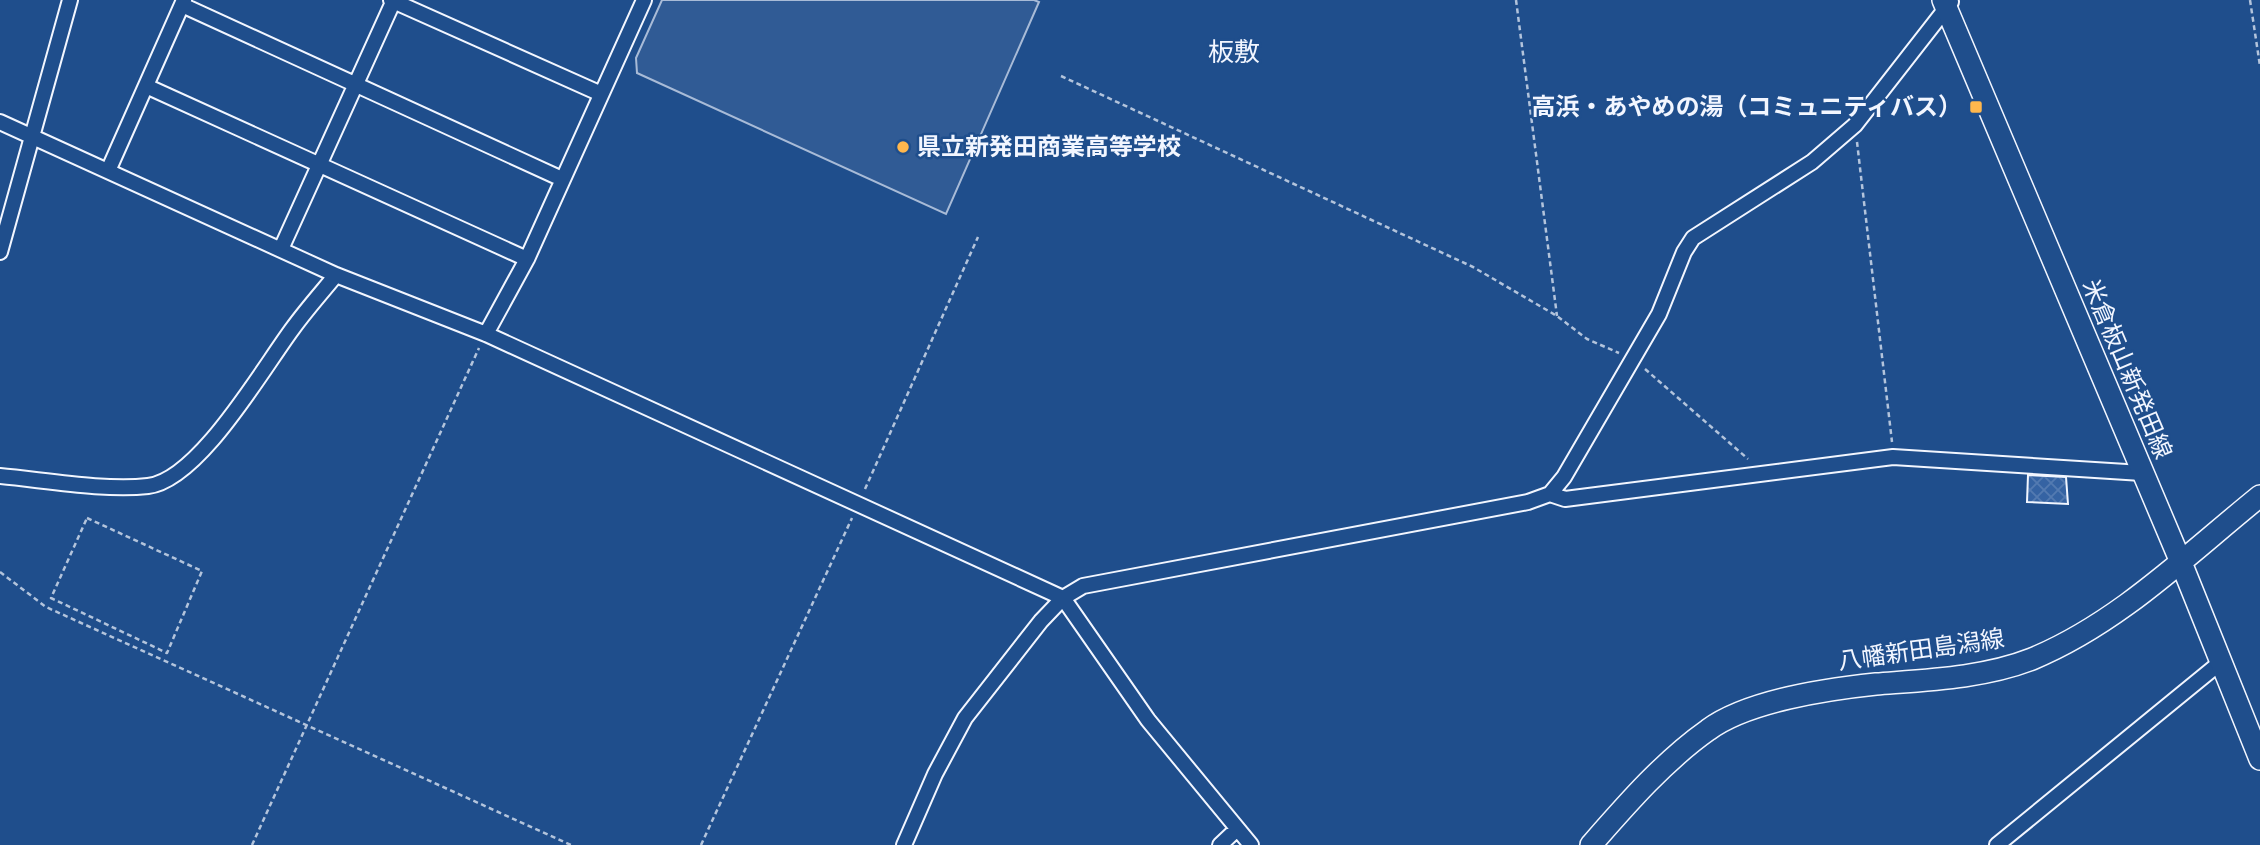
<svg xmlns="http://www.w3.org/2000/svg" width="2260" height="845" viewBox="0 0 2260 845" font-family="'Asap Condensed','Noto Sans JP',sans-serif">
	<defs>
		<pattern id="building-cross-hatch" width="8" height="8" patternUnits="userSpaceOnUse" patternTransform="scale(1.75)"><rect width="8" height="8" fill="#3563a3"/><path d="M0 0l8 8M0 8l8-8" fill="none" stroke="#537ab1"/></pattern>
	</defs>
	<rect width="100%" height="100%" fill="#1f4e8c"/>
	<path fill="#305b95" stroke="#a8bbd7" stroke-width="2" d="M 662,0 L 1034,0 L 1039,2 L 946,214 L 637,73 L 636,58 Z"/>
	<path fill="url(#building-cross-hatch)" stroke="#f2f6ff" stroke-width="2" d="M 2028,475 L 2066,477 L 2068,504 L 2027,502 Z"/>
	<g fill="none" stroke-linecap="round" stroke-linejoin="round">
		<g stroke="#f2f6ff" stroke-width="18">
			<path id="minor" d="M 391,0 L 599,93
				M 182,5 L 562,179
				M 146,86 L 527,259
				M 0,122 L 336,275 L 486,334 L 1063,598 L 1148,720 L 1251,845
				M 108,171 L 184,0
				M 281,249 L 394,0
				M 0,252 L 70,0
				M 486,334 L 527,259 L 644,0
				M 0,476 C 44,480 105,491 148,486 C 199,480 263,368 293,328 C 306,310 322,292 336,275
				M 1550,494 L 1565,499 L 1893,457 L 2142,473
				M 904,845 L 935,774 L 965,718 L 1041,621 L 1063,598 L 1083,586 L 1528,502 L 1550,494 L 1564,477 L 1659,314 L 1684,252 L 1693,238 L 1812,162 L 1855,125 L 1951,2
				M 1220,845 L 1237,829
				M 1997,845 L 2221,662"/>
		</g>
		<g stroke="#f2f6ff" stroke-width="24">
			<path id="secondary" d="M 1943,0 L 2180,560 L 2260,759
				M 1591,845 C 1626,805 1664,761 1708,730 C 1747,701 1828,689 1876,684 C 1927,680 1984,678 2032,659 C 2119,623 2188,554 2260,496"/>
		</g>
		<path stroke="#b3c4dc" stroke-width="2.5" stroke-dasharray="5 3.5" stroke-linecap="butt" d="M 1516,0 L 1557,316
			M 2250,0 L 2260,66
			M 1061,76 L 1473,267 L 1557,316 L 1587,339 L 1619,353
			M 1857,142 L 1892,442
			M 1645,369 L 1748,459
			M 865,489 L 978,237
			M 87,518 L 202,571 L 167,653 L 51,598 Z
			M 0,572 L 46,607 L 571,845
			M 252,845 L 479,348
			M 701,845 L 852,518"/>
		<use href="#minor" stroke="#1f4e8c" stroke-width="14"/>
		<use href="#secondary" stroke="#1f4e8c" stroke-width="21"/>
	</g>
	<g fill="#ffb74d" stroke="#1f4e8c" stroke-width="2.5">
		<rect x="1969" y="100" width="14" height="14" rx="3.5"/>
		<circle cx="903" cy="147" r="7"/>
	</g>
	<g text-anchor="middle" stroke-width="5" stroke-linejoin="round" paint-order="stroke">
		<g font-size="24" font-weight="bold" fill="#f2f6ff" stroke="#1f4e8c" text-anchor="end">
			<text x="1962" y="115">高浜・あやめの湯（コミュニティバス）</text>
			<text x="917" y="155" text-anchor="start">県立新発田商業高等学校</text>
		</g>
		<g font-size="24" fill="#f2f6ff" stroke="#1f4e8c">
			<text transform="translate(2127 369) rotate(67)" y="8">米倉板山新発田線</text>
			<text transform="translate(1921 650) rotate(-8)" y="8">八幡新田島潟線</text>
		</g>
		<g font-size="26" fill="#f2f6ff" stroke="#1f4e8c">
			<text x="1234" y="61">板敷</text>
		</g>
	</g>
</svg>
